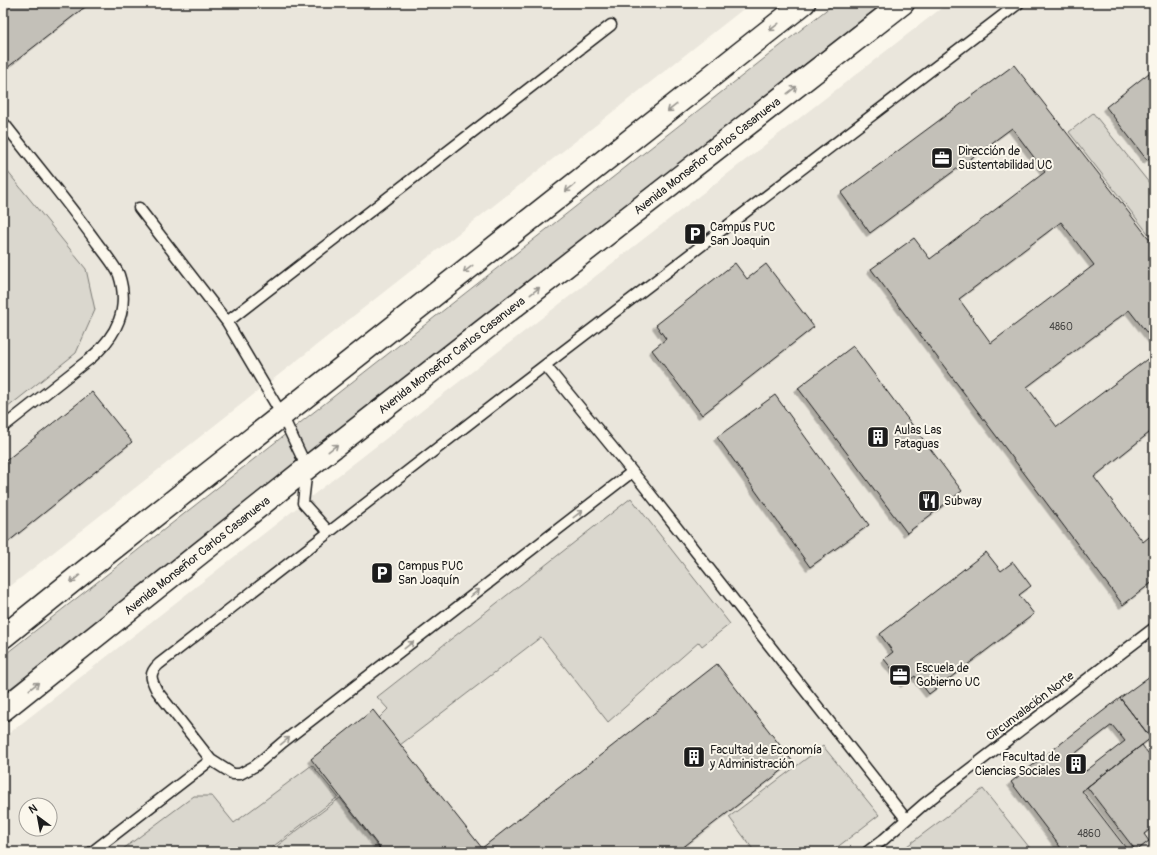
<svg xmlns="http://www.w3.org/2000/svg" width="1157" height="855" viewBox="0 0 1157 855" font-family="Pangolin,sans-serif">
	<defs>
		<filter id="shadow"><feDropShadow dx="-3.5" dy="3.5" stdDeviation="0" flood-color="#0004"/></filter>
	</defs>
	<rect width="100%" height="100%" fill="#fbf7ec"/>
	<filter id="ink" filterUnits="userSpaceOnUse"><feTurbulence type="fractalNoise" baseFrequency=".025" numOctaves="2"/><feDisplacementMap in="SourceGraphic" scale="8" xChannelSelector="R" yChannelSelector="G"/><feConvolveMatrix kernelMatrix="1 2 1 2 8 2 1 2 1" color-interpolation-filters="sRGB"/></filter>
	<g filter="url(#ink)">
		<path fill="#eae6dc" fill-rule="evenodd" d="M 3,3 L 751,3 L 3,592 Z
			M 948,3 L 1154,3 L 1154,852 L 3,852 L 3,738 L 308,499 ZM 26,805 L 50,805 L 50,829 L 26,829 Z"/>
		<path fill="#dad7ce" stroke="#7b7a75" d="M 835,3 L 883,3 L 115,607 L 3,694 L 3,656 Z
			M 1093,113 L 1154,189 L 1154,241 L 1069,132 Z
			M 3,166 L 86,269 L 95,310 L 76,353 L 3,411 Z
			M 631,498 L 730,624 L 702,646 L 699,642 L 608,722 L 541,637 L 400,745 L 379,718 L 388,709 L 377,697 Z
			M 823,746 L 879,815 L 831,852 L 755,852 L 729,817 Z
			M 312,765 L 338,797 L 266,852 L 119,852 L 194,796 L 212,796 L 234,823 Z
			M 983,789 L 1033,852 L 899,852 Z
			M 340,798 L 382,852 L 269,852 Z"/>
		<path fill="#c3c0b8" stroke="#1c1c1c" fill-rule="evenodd" filter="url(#shadow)" d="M 3,3 L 90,3 L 3,71 Z
			M 1014,65 L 1154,245 L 1154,342 L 1129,310 L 1027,387 L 1057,427 L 1154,354 L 1154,429 L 1094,477 L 1143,542 L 1154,533 L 1154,581 L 1123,605 L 871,269 L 914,238 L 930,259 L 1045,172 L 1012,128 L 870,233 L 841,193 ZM 1061,222 L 1094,265 L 991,343 L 959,299 Z
			M 1154,69 L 1154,155 L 1147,160 L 1106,107 Z
			M 735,263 L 747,279 L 766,264 L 814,327 L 702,415 L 652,350 L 666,339 L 656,325 Z
			M 853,346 L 962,491 L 907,533 L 798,388 Z
			M 92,392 L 132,442 L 3,546 L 3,463 Z
			M 775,395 L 869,525 L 810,567 L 717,437 Z
			M 986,552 L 1001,571 L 1013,562 L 1031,586 L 1019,595 L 1034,614 L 929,694 L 915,676 L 904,684 L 884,659 L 893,652 L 880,634 Z
			M 717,664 L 793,762 L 677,852 L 383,852 L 311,759 L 373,710 L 482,848 Z
			M 1154,673 L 1154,742 L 1120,698 Z
			M 1120,698 L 1151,738 L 1082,791 L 1129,852 L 1064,852 L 1011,782 Z
			M 1112,725 L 1125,741 L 1086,771 L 1073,755 Z
			M 1142,745 L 1154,761 L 1154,826 L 1144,834 L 1149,841 L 1136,851 L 1087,787 Z"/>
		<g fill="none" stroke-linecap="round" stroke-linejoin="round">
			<g stroke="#1c1c1c" stroke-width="13">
				<path id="service" d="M 3,122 C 34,162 67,201 97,243 C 103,251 116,267 119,275 C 130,309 117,335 92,357 L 3,427
					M 139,208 L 227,322 L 282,415 L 307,468 L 303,503 L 329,532
					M 227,322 L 611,25
					M 545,365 L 644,486 L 906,819
					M 632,472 L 283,742 L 255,766 L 240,774 L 233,774 L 211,760 L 157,691 C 151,679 148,674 159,664 L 502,398 L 1019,3
					M 92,852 L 211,760
					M 867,852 L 883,840 L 924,804 L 1154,628"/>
			</g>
			<g stroke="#1c1c1c" stroke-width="25">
				<g id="secondary">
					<path d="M 3,637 L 105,555 L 804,3"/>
					<path id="s1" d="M 3,710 L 307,468 L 903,3"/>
				</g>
			</g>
			<use href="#service" stroke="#fbf7ec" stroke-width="10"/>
			<use href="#secondary" stroke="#fbf7ec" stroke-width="22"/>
		</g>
		<defs><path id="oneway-shaft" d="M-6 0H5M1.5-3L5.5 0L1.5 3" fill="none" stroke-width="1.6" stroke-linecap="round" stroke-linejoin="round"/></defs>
		<g stroke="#97948e">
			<use href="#oneway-shaft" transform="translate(774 27) rotate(142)"/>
			<use href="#oneway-shaft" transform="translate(792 90) rotate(-38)"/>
			<use href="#oneway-shaft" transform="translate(672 108) rotate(142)"/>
			<use href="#oneway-shaft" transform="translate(570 188) rotate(142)"/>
			<use href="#oneway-shaft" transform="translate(468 269) rotate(142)"/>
			<use href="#oneway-shaft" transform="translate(535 291) rotate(-38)"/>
			<use href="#oneway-shaft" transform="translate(333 448) rotate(-38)"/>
			<use href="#oneway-shaft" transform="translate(578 514) rotate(-37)"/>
			<use href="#oneway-shaft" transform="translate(75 579) rotate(141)"/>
			<use href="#oneway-shaft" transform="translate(475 593) rotate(-38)"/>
			<use href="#oneway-shaft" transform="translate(409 645) rotate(-38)"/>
			<use href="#oneway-shaft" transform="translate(34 686) rotate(-38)"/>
			<use href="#oneway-shaft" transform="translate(285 741) rotate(-39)"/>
		</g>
	</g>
	<defs>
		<g id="office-square" transform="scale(1.15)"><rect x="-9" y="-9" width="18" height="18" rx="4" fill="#1c1c1c" stroke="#fbf7ec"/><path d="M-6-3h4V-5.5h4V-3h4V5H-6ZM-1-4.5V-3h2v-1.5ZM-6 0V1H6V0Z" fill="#fff"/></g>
		<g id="parking-square" transform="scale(1.15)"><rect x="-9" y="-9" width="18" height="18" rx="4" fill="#1c1c1c" stroke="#fbf7ec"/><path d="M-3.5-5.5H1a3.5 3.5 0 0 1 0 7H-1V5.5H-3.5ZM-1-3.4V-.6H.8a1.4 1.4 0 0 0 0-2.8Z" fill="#fff"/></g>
		<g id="building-square" transform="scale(1.15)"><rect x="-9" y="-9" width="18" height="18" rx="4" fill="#1c1c1c" stroke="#fbf7ec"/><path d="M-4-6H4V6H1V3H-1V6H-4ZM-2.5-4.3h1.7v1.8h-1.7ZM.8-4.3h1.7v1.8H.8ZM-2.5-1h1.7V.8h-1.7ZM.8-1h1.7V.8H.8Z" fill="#fff"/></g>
		<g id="restaurant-square" transform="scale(1.15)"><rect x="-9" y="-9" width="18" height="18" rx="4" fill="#1c1c1c" stroke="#fbf7ec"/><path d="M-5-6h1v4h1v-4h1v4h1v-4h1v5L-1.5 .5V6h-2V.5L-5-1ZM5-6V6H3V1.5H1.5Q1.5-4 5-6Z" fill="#fff"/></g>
	</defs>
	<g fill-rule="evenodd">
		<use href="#office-square" x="942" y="158"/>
		<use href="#parking-square" x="695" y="234"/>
		<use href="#building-square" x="878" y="437"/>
		<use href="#restaurant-square" x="929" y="501"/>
		<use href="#parking-square" x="382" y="573"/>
		<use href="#office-square" x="900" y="675"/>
		<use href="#building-square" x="694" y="757"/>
		<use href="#building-square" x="1076" y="764"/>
	</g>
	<g text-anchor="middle" stroke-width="4" stroke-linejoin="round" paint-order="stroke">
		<g font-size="10" fill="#464543">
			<text x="1061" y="330">4860</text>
			<text x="1089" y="837">4860</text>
		</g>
		<g font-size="12" fill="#1c1c1c" stroke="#fbf7ec" text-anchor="start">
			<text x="958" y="155">Dirección de<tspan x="958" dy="14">Sustentabilidad UC</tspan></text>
			<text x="710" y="231">Campus PUC<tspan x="710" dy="14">San Joaquin</tspan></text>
			<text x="894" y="434">Aulas Las<tspan x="894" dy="14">Pataguas</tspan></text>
			<text x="944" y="505">Subway</text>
			<text x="398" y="570">Campus PUC<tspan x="398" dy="14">San Joaquín</tspan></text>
			<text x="916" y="672">Escuela de<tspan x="916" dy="14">Gobierno UC</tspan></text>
			<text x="710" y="754">Facultad de Economía<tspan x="710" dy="14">y Administración</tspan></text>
			<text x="1060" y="761" text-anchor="end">Facultad de<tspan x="1060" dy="14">Ciencias Sociales</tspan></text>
		</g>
		<g font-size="12" fill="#1c1c1c" stroke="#fbf7ec">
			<text dy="4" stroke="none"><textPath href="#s1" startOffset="896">Avenida Monseñor Carlos Casanueva</textPath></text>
			<text dy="4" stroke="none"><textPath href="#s1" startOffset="572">Avenida Monseñor Carlos Casanueva</textPath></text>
			<text dy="4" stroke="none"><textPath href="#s1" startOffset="248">Avenida Monseñor Carlos Casanueva</textPath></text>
			<text transform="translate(1030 706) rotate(-37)" y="4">Circunvalación Norte</text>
		</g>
	</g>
	<rect width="1157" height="855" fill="none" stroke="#fbf7ec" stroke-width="16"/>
	<rect x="8" y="8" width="1141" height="839" fill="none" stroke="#1c1c1c" stroke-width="1.5" filter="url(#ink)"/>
	<g transform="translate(38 817) rotate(328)"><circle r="19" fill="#fbf7ec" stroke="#a29f99"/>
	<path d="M0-3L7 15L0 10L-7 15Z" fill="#1c1c1c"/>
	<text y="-6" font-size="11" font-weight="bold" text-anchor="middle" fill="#1c1c1c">N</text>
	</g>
</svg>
